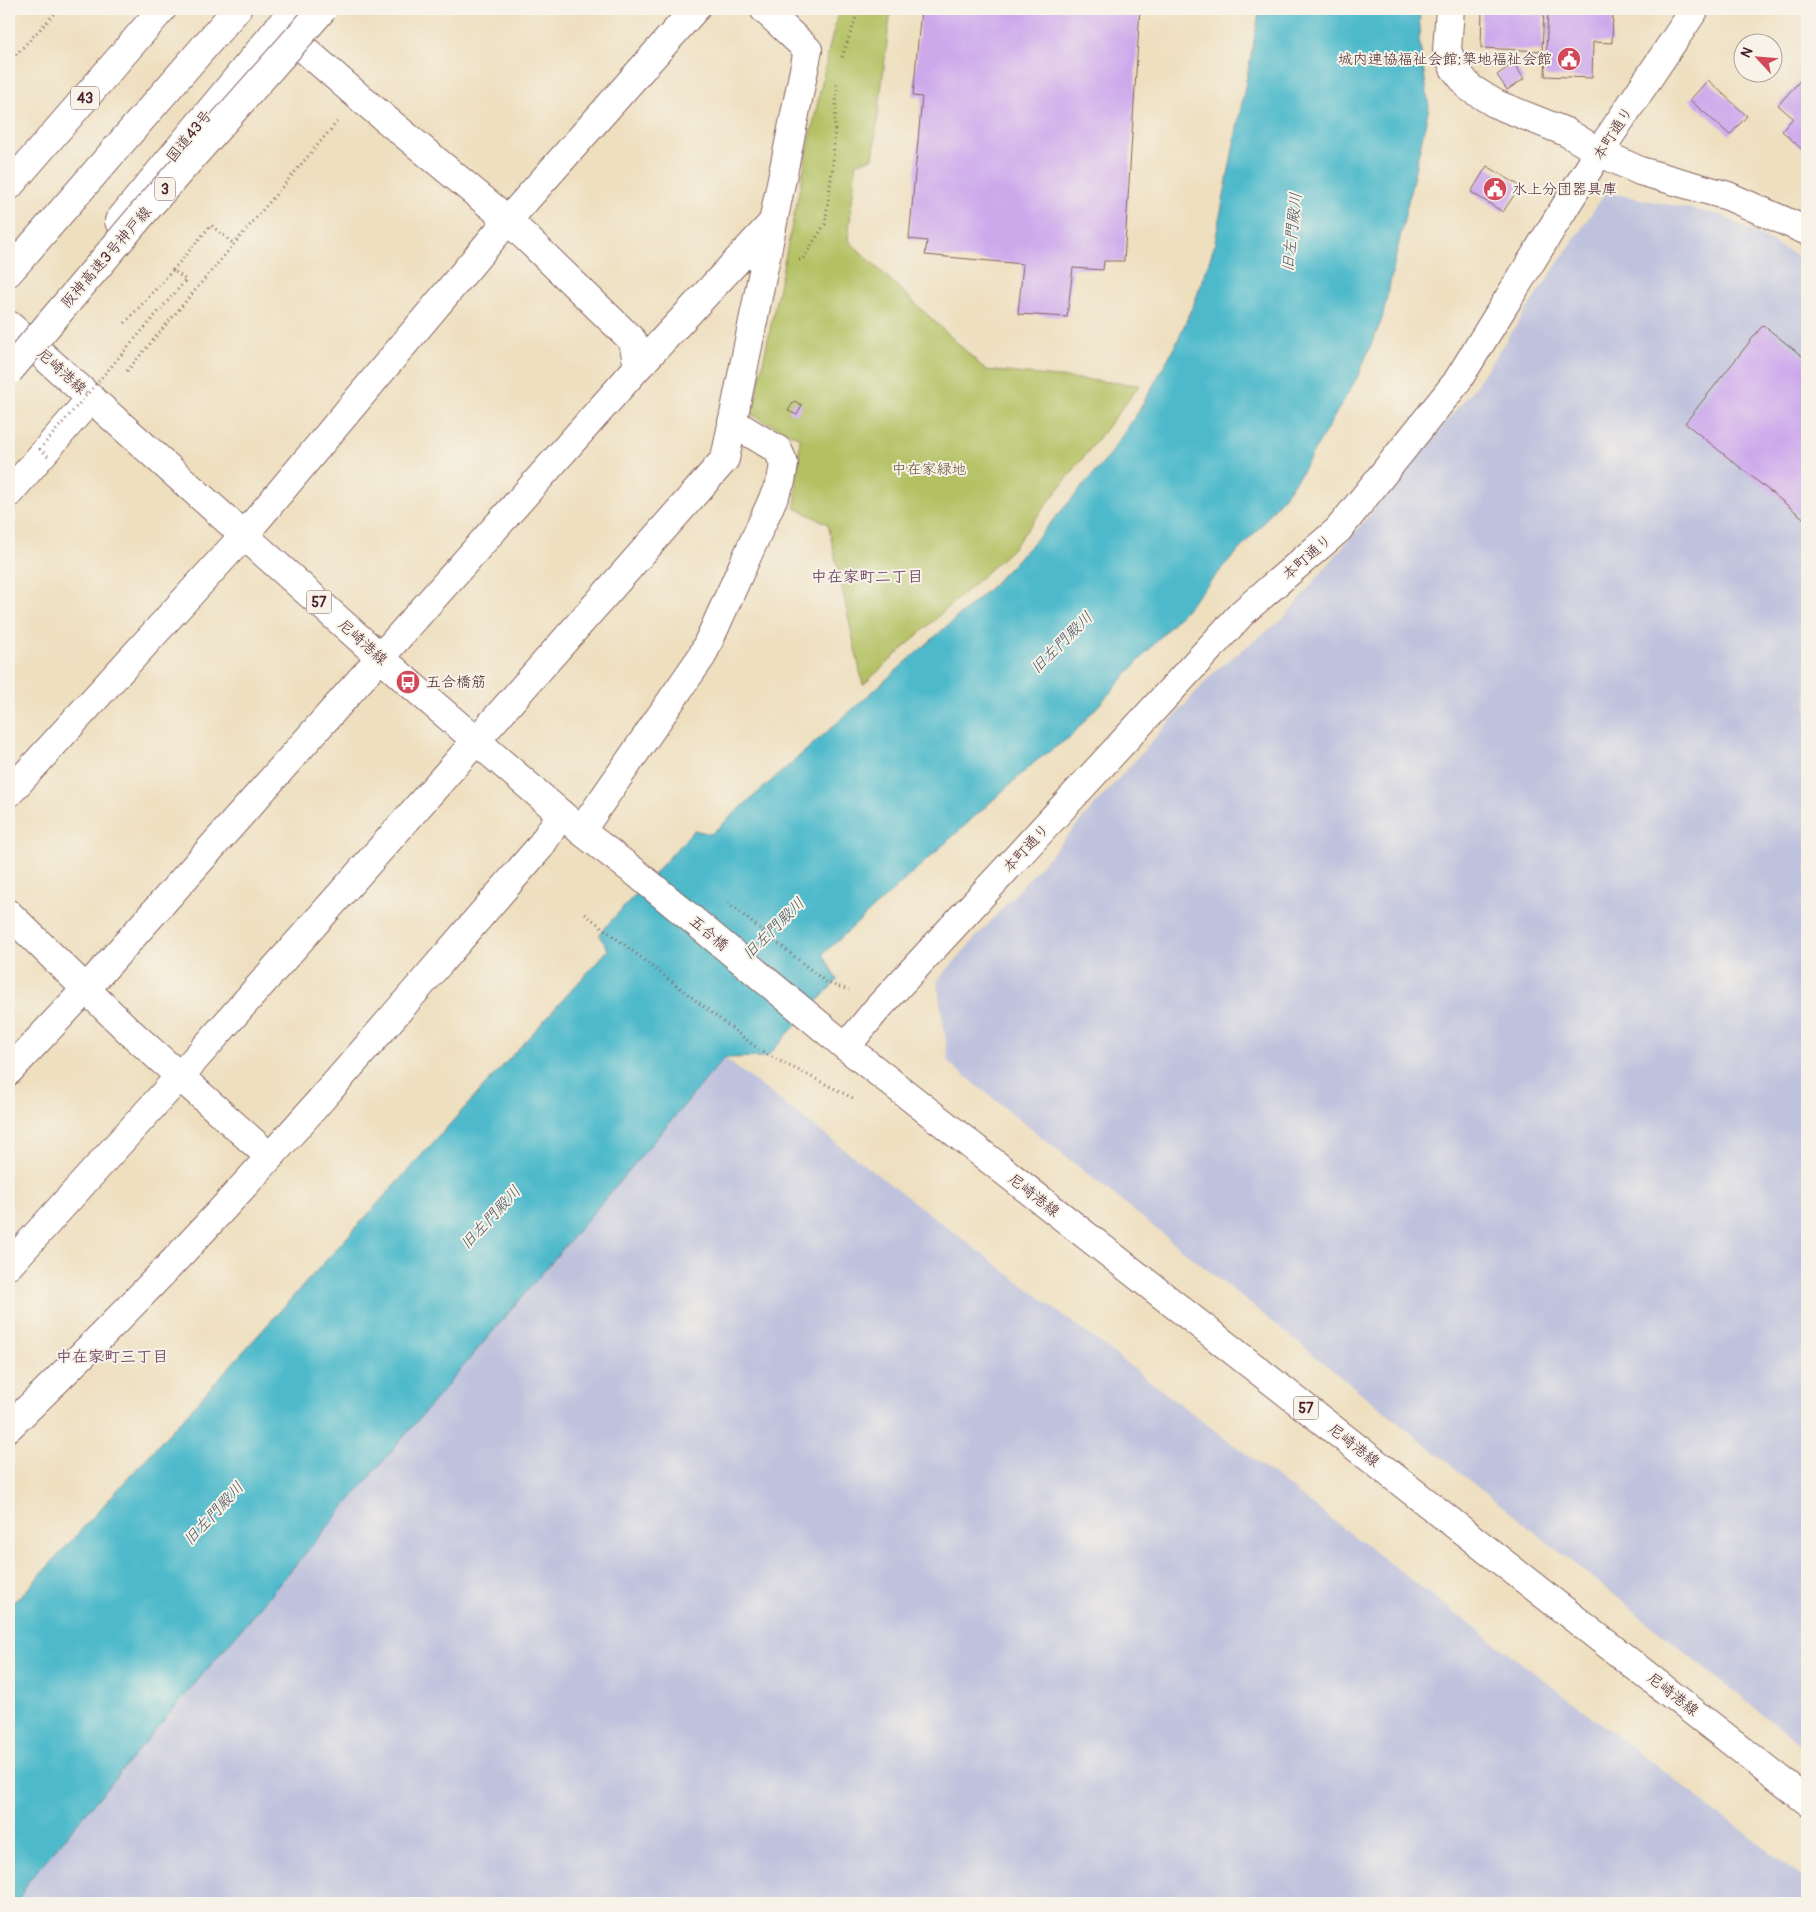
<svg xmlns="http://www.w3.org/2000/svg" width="1816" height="1912" viewBox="0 0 1816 1912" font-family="Pangolin,'Klee One',sans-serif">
	<rect width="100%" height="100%" fill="#f7f3e8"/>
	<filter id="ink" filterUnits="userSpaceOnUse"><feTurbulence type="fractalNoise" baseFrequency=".02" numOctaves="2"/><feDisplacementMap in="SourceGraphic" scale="10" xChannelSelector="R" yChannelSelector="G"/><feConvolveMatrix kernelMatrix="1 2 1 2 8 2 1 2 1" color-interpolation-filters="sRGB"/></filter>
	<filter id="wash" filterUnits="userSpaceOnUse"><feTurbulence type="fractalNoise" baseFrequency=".0096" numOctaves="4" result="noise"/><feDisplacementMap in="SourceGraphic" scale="20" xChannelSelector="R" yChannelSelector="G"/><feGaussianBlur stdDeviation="1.12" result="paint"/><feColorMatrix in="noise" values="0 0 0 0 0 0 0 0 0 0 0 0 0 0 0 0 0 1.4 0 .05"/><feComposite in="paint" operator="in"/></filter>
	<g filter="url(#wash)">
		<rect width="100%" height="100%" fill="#eedfbf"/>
		<path fill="#bfc2dd" d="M 1606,192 L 1721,215 L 1807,261 L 1807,1750 L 949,1063 L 937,981 L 1216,670 L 1284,618 L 1472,391 Z
			M 724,1058 L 1807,1880 L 1807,1903 L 18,1903 L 29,1880 Z"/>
		<path fill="#b4c163" stroke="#7f7047" d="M 839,9 L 891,9 L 873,158 L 856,163 L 848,240 L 986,370 L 1140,385 L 1012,549 L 863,685 L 828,524 L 795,508 L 800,438 L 752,415 L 829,49 Z"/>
		<path fill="#4eb9cb" stroke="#4c6c7b" d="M 1260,9 L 1420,9 L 1419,39 L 1429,107 L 1382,319 L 1358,376 L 1300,475 L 1259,528 L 1070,737 L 1036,761 L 823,954 L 837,980 L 767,1057 L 724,1058 L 29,1880 L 18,1903 L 9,1903 L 9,1605 L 21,1596 L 608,950 L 599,934 L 694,830 L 711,834 L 990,588 L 1033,543 L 1105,461 L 1140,409 L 1176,344 L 1195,301 L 1214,247 Z"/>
		<g id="blocks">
			<path fill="#cda9ec" d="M 921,9 L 1140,9 L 1124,261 L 1104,261 L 1103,270 L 1073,268 L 1067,317 L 1018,314 L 1023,264 L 925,255 L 927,241 L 909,239 L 922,97 L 913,96 Z
				M 1482,9 L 1544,9 L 1542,51 L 1481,48 Z
				M 1548,9 L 1613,9 L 1612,43 L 1593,42 L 1592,78 L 1545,76 Z
				M 1514,63 L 1524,79 L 1507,90 L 1497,75 Z
				M 1807,73 L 1807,154 L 1782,131 L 1793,118 L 1778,105 Z
				M 1708,80 L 1747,116 L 1730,135 L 1690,100 Z
				M 1487,166 L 1520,186 L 1503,212 L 1471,192 Z
				M 1763,325 L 1807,360 L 1807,521 L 1685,423 Z
				M 794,401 L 802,405 L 797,415 L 788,411 Z"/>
		</g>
	</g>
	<g filter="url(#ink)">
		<use href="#blocks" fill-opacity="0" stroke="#83625f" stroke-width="1"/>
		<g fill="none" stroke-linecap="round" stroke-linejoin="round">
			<g stroke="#83625f" stroke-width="30">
				<path id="minor" d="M 1450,9 L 1447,50 L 1454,68 L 1470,88 L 1496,104 L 1566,132 L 1599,152 L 1640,171 L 1728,196 L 1807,231
					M 638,367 L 773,222
					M 9,493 L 91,398
					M 9,793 L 244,535 L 508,220 L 695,9
					M 581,831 L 702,656 L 781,481 L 784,464 L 778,450 L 732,422
					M 9,914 L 129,1031 L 270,1157
					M 846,1047 L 877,1009 L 1243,612 L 1338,530 L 1456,383 L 1599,152 L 1695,9
					M 9,1071 L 86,989 L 638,367 L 633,341 L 508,220 L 359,97 L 279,27
					M 9,1265 L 180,1076 L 725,459 L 808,50 L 764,9
					M 9,1427 C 75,1363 140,1298 203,1230 C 319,1106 428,975 540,847 L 561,814"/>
			</g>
			<g stroke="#83625f" stroke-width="30">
				<path id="major" d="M 9,325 L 408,682 L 581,831 L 635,872 L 846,1047 L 1807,1801"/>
			</g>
			<g stroke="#83625f" stroke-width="30">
				<path id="highway" d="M 9,186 L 162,9
					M 119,221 L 294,9
					M 9,272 L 237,9"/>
			</g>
			<path stroke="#83625f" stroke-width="3" stroke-dasharray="1 4" stroke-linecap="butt" d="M 842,57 L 859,9
				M 9,62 L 59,9
				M 799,260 L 802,260 L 825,224 L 833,163 L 837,84
				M 173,270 L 211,225 L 234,244
				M 125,323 L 173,270 L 186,280 L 134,340
				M 127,371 L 337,122
				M 728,903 L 827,983 L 849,990
				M 585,914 L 762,1052 L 853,1098"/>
			<use href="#minor" stroke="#fff" stroke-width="28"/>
			<use href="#major" stroke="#fff" stroke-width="28"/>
			<use href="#highway" stroke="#fff" stroke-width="28"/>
			<g stroke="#83625f" stroke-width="30" stroke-linecap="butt">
				<path id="highway-bridge" d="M 9,371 L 144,212 L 323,9"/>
			</g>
			<path stroke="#83625f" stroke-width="3" stroke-dasharray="1 4" stroke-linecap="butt" d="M 55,367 L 88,395
				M 48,456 L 40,449 L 134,340"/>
			<use href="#highway-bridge" stroke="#fff" stroke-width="28"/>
		</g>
	</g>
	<defs>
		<g id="civic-disc" transform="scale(1.25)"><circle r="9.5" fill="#d1495b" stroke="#f7f3e8"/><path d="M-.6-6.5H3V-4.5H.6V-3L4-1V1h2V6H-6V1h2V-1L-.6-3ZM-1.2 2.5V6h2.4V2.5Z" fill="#fff"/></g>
		<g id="bus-disc" transform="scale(1.25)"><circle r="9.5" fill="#d1495b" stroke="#f7f3e8"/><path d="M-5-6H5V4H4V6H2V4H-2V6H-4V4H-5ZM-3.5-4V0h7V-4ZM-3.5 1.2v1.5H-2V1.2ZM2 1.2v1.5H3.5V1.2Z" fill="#fff"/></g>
	</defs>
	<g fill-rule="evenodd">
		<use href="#civic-disc" x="1569" y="59"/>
		<use href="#civic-disc" x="1495" y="189"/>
		<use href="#bus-disc" x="408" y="682"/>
	</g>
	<g text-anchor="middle" stroke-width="4" stroke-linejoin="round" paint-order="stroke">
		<g fill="#f7f3e8" stroke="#7e5f64" stroke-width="1">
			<rect x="71" y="86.5" width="28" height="23" rx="4"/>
			<rect x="155" y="177.5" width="20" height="23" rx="4"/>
			<rect x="306.5" y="590.5" width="25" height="23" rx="4"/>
			<rect x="1293.5" y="1396.5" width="25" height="23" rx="4"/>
		</g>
		<g font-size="14" font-weight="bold" fill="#4a1f2b">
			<text x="85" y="103">43</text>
			<text x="165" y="194">3</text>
			<text x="319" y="607">57</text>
			<text x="1306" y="1413">57</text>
		</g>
		<g font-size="15" fill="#4a1f2b" stroke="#f7f3e8" text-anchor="start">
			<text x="1552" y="64" text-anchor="end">城内連協福祉会館;築地福祉会館</text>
			<text x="1512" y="194">水上分団器具庫</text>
			<text x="426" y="687">五合橋筋</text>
		</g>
		<g font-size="15" fill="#4a1f2b" stroke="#f7f3e8">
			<text transform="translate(1613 133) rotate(-57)" y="5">本町通り</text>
			<text transform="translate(189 136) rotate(-51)" y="5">国道43号</text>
			<text transform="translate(106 257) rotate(-49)" y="5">阪神高速3号神戸線</text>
			<text transform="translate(62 371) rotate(42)" y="5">尼崎港線</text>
			<text transform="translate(1307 557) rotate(-41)" y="5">本町通り</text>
			<text transform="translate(363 642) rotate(42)" y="5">尼崎港線</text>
			<text transform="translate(1026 848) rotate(-47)" y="5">本町通り</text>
			<text transform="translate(709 933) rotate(40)" y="5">五合橋</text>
			<text transform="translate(1034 1195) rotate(38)" y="5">尼崎港線</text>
			<text transform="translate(1354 1445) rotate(38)" y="5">尼崎港線</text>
			<text transform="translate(1673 1694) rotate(38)" y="5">尼崎港線</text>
		</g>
		<g font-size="15" fill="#6a503c" stroke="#f7f3e8">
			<text x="929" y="474">中在家緑地</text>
		</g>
		<g font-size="16" font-style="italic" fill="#4b5563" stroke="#f7f3e8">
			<text transform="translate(1291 232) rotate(-84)" y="6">旧左門殿川</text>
			<text transform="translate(1061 642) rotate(-45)" y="6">旧左門殿川</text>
			<text transform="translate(773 928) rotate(-45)" y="6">旧左門殿川</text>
			<text transform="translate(490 1217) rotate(-47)" y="6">旧左門殿川</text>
			<text transform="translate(213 1513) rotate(-47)" y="6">旧左門殿川</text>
		</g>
		<g font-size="16" font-weight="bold" fill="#784f6f" stroke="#f7f3e8">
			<text x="867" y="582">中在家町二丁目</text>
			<text x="112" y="1362">中在家町三丁目</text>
		</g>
	</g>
	<rect width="1816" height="1912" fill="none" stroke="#f7f3e8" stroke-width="30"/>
	<g transform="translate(1758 58) rotate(296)"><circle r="24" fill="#f7f3e8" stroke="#b29e9c"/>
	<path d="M0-4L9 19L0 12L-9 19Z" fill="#d1495b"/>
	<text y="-8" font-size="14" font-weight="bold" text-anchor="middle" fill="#4a1f2b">N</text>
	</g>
</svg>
